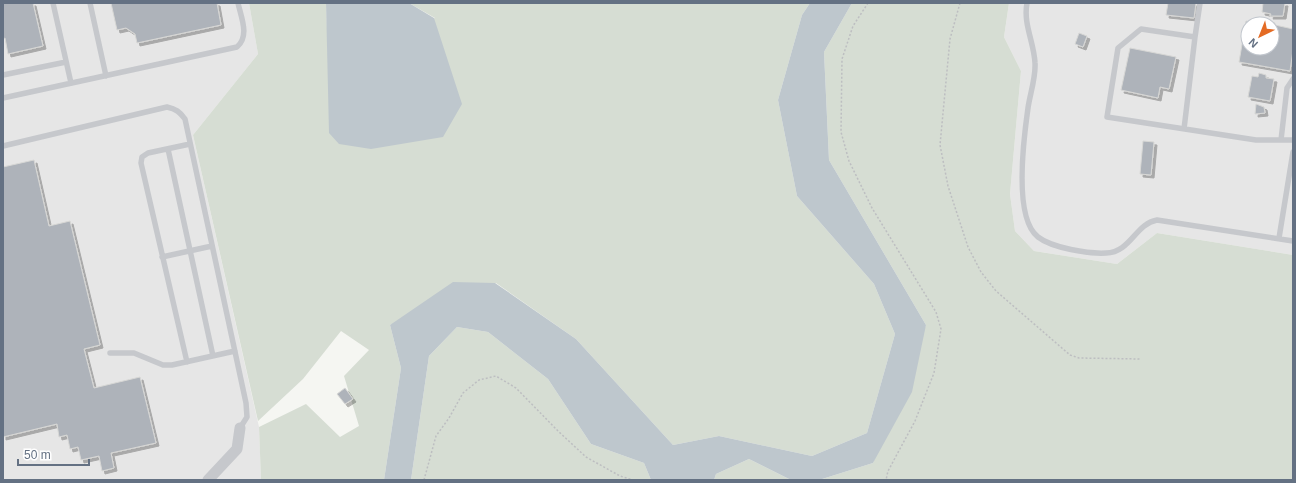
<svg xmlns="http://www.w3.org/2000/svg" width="1296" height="483" viewBox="0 0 1296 483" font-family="Arial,sans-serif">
	<defs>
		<filter id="shadow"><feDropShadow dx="3" dy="3" stdDeviation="0" flood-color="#0004"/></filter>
	</defs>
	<rect width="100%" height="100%" fill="#f5f6f2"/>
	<path fill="#e6e6e6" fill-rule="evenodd" d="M 3,3 L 249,3 L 258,54 L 193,135 L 259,427 L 261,480 L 3,480 Z
		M 1009,3 L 1293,3 L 1293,255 L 1157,233 L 1117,264 L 1034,251 L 1015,231 L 1010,194 L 1021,71 L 1004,37 ZM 1248,24 L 1272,24 L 1272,48 L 1248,48 Z"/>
	<path fill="#d6ddd3" d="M 249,3 L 326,3 L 328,54 L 435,18 L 409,3 L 810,3 L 802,15 L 778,100 L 797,196 L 874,284 L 895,334 L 867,433 L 812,456 L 719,436 L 673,445 L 576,339 L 496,283 L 390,325 L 401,368 L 384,480 L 261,480 L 259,427 L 306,404 L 340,437 L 359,426 L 344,376 L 369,350 L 341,331 L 303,379 L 258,421 L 193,135 L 258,54 Z
		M 852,3 L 1009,3 L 1004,37 L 1021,71 L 1010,194 L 1015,231 L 1034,251 L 1117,264 L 1157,233 L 1293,255 L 1293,480 L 819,480 L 873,463 L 926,325 L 829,160 L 824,52 Z
		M 457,327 L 488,332 L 548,379 L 591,444 L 644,463 L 651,480 L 411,480 L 429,356 Z
		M 749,459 L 791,480 L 714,480 L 716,474 Z"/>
	<path fill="#bec7cd" d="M 326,3 L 409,3 L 434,18 L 462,104 L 443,137 L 371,149 L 339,144 L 329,133 Z
		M 810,3 L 852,3 L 824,52 L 829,160 L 926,325 L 912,392 L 873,463 L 819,480 L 791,480 L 749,459 L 716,474 L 714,480 L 651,480 L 644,463 L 591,444 L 548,379 L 488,332 L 457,327 L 429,356 L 411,480 L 384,480 L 401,368 L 390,325 L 453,282 L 495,283 L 576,339 L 673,445 L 719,436 L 812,456 L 867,433 L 895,334 L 874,284 L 797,196 L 778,100 L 802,15 Z"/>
	<path fill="#aeb3ba" stroke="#d7d7d5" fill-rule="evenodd" filter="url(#shadow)" d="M 3,3 L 33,3 L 43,46 L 8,54 L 5,38 L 3,39 Z
		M 111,3 L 217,3 L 221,25 L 137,43 L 135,34 L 126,28 L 117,30 Z
		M 1168,3 L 1196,3 L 1194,18 L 1166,15 Z
		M 1263,3 L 1285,3 L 1283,16 L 1270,16 L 1271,14 L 1262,12 Z
		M 1246,21 L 1266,24 L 1267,21 L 1275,23 L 1275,25 L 1293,29 L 1293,50 L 1290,71 L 1239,62 ZM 1248,24 L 1272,24 L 1272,48 L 1248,48 Z
		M 1079,33 L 1087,36 L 1083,47 L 1075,44 Z
		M 1130,48 L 1176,57 L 1169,89 L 1160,87 L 1158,98 L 1121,90 Z
		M 1259,73 L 1266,75 L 1266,78 L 1274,79 L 1270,101 L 1248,97 L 1252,76 L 1258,77 Z
		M 1256,104 L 1264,107 L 1265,113 L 1255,114 Z
		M 1143,141 L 1154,142 L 1151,175 L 1140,174 Z
		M 34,160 L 49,226 L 70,221 L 100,345 L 84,349 L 94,388 L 140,377 L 156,443 L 111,453 L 114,468 L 102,471 L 99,456 L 81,460 L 78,447 L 70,449 L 67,435 L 59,437 L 57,424 L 3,437 L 3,167 Z
		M 345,388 L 353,399 L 345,404 L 337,394 Z"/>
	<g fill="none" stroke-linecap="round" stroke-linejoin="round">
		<path stroke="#bdbec1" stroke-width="1.5" stroke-dasharray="2 2" stroke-linecap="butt" d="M 868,3 L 853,26 L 842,59 L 841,132 L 849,161 L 872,208 L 936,312 L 941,329 L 934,373 L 915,421 L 888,471 L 886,480
			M 960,3 L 950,39 L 940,145 L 948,186 L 968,247 L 981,272 L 996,291 L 1070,355 L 1079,358 L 1141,359
			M 424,480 L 436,436 L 449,418 L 463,393 L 479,380 L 496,376 L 516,388 L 558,431 L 586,457 L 620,476 L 633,480"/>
		<path stroke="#c6c8cc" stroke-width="5.5" d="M 53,3 L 71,83
			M 90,3 L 106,76
			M 1027,3 C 1023,24 1034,42 1035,63 C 1036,77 1030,94 1028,108 C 1024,136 1013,218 1038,237 C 1052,248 1089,254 1106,253 C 1131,252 1135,224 1157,220 L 1293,241
			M 1195,37 L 1200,3
			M 3,75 L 66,62
			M 3,98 L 237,47 C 250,36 241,17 238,3
			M 1184,129 L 1195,37 L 1141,29 L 1118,48 L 1107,117 L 1256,140 L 1293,140
			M 1281,140 L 1287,88 L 1293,79
			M 3,146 L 167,107 C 176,109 180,112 185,119 L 246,403 L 247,417 L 240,428
			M 168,149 L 213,356
			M 1279,238 L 1293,152
			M 162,257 L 212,246
			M 110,353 L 134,353 L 163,365 L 172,365 L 235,351
			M 187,362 L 141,163 L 142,157 L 148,153 L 190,144"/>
		<path stroke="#c6c8cc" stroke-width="11" d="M 208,480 L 237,449 L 240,428"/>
	</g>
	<rect width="1296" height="483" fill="none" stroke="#647183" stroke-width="8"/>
	<g transform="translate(1260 36) rotate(223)"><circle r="19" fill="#ffffff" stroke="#c1c6cd"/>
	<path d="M0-3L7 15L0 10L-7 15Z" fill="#e46b24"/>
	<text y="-6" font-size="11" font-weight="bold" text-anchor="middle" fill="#647183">N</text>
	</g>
	<path d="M18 459v6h71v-6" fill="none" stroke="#647183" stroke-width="2"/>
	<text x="24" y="459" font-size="12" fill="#647183" stroke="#ffffff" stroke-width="3" paint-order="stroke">50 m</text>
</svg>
